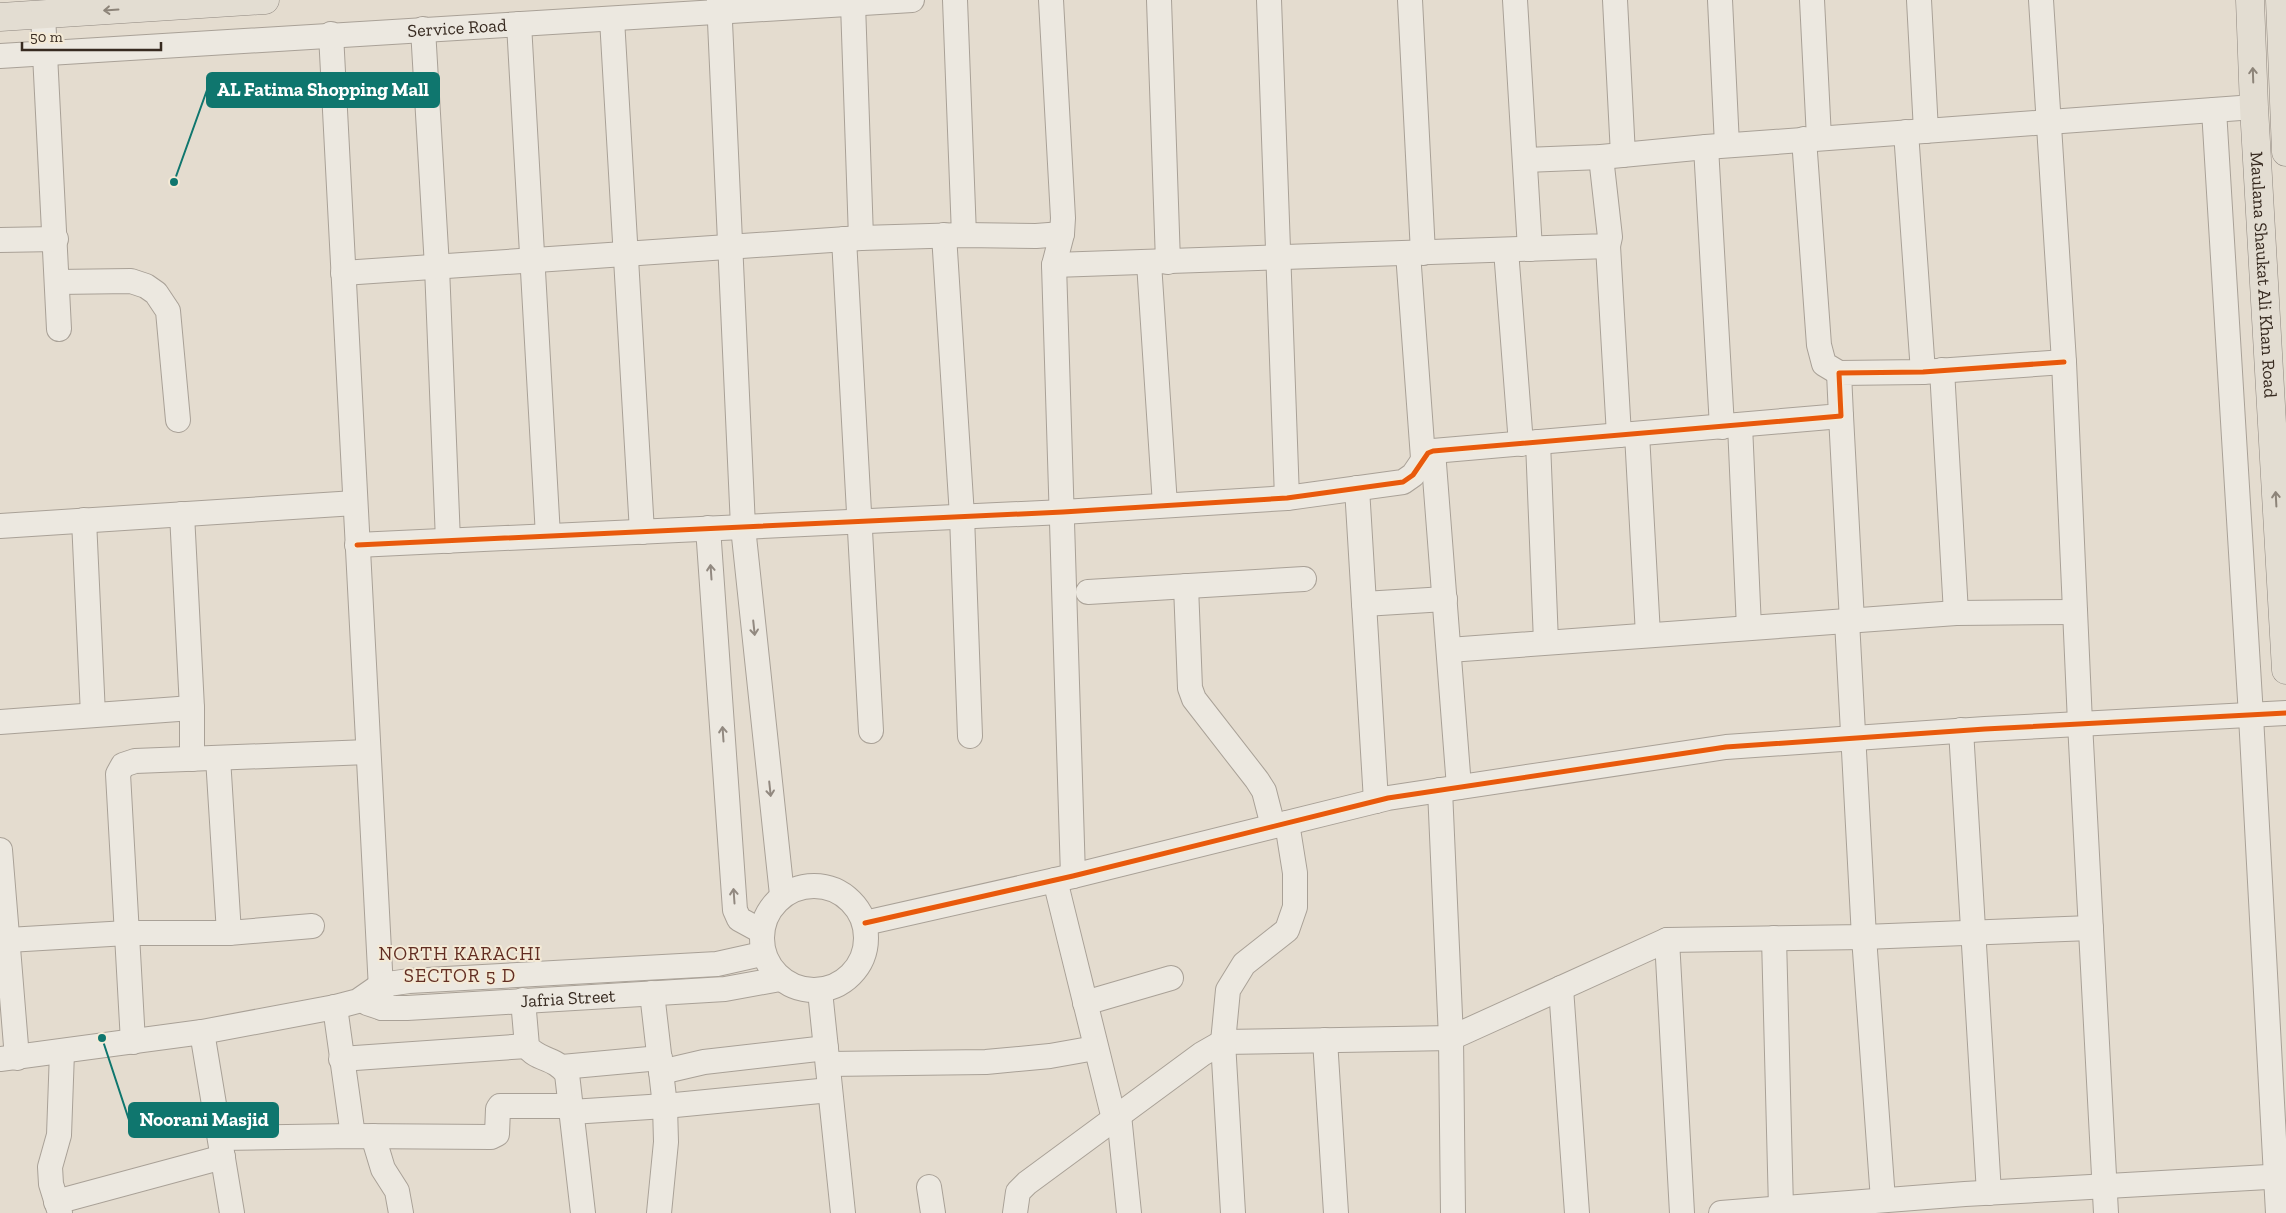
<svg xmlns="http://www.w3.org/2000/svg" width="2286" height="1213" viewBox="0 0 2286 1213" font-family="'Zilla Slab',serif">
	<rect width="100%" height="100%" fill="#e4dccf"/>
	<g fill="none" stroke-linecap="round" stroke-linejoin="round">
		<g stroke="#a9a197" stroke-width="26">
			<g id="minor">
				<path d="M 719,0 L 743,527 L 782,895"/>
				<path d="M 955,0 L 964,235"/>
				<path d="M 1051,0 L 1063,218 L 1062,234 L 1054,265 L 1073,876"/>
				<path d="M 1159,0 L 1168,262"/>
				<path d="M 1269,0 L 1287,498"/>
				<path d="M 1410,0 L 1423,253"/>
				<path d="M 1515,0 L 1530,249"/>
				<path d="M 1615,0 L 1623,155"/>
				<path d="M 1720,0 L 1727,145"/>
				<path d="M 1812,0 L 1819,138"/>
				<path d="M 1919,0 L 1926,131"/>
				<path d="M 2041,0 L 2064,362 L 2080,723 L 2106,1213"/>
				<path d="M 853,4 L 861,238"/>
				<path d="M 43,15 L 59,329"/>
				<path d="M 612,19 L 642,532"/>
				<path d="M 519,24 L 548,536"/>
				<path d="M 423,29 L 437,267 L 448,541"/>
				<path d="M 331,34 L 382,1008"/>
				<path id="s1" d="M 0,56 L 912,0"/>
				<path d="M 2214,110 L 2251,716 L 2278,1213"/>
				<path d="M 1906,132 L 1923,372"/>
				<path d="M 1804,139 L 1819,345 L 1824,364 L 1839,373"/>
				<path d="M 1706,147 L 1722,427"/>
				<path d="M 1525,160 L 1601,157 L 1706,147 L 2254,107"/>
				<path d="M 944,235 L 962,516 L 970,736"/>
				<path d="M 844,239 L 871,731"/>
				<path d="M 0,240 L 56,239"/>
				<path d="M 1608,246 L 1619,435"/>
				<path d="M 1506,250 L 1521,444"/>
				<path d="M 1408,253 L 1423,458"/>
				<path d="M 1149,263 L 1165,505"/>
				<path d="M 1054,265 L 1608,246 L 1610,237 L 1601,157"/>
				<path d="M 343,273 L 861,238 L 964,235 L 1036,236 L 1062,234"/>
				<path d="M 57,282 L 131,281 L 146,286 L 156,293 L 168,311 L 178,420"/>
				<path d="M 1942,370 L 1956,613"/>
				<path d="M 1841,416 L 1852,621"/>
				<path d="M 1740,425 L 1749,628"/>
				<path d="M 1637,434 L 1648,635"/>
				<path d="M 1538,442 L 1546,642"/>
				<path d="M 1433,451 L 1459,787"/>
				<path d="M 1357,488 L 1376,801"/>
				<path d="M 182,514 L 192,708 L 192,759"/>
				<path d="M 84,520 L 93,715"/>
				<path d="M 0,526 L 355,503"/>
				<path d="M 708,528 L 735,910 L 739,919 L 761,931"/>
				<path d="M 357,545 L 1063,512 L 1287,498 L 1403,482 L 1413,475 L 1428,453 L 1433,451 L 1841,416 L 1839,373 L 1923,372 L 2064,362"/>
				<path d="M 1186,586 L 1190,688 L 1194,699 L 1257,780 L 1264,791 L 1273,826"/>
				<path d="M 1088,592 L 1304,579"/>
				<path d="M 1364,604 L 1445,599"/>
				<path d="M 1847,621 L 1864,937 L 1883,1200"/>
				<path d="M 1449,650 L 1956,613 L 2075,612"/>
				<path d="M 0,722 L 192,708"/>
				<path d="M 1961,730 L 1989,1193"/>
				<path d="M 218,758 L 229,933"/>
				<path d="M 1440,790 L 1451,1038 L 1453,1213"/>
				<path d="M 0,850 L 17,1058"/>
				<path d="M 1055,880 L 1114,1119"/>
				<circle cx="814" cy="938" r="52"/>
				<path d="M 865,923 L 1073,876 L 1388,798 L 1726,747 L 1985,729 L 2286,713"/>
				<path d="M 1774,938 L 1781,1208"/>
				<path d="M 8,940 L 127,933 L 229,933 L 312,926"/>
				<path d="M 1667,940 L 1682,1213"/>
				<path d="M 1561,988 L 1577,1213"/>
				<path d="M 820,991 L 843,1213"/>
				<path d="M 652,993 L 665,1106 L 666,1142 L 659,1213"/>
				<path d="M 523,1000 L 527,1046 C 537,1061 554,1056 567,1074 L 583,1213"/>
				<path id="s2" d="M 367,1003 L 382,1008 L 407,1008 L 725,989 L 780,979"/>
				<path d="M 1085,1003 L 1171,978"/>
				<path d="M 335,1007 L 353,1136"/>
				<path d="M 202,1032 L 232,1213"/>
				<path d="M 1325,1040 L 1336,1213"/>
				<path d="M 133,1042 L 118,774 L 123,765 L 135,761 L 368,752"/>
				<path d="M 0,1059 L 202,1032 L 335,1007 L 358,1001 L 381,985 L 409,981 L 717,964 L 762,954"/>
				<path d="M 341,1059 L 527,1046"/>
				<path d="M 828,1064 L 986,1062 L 1050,1056 L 1095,1048"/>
				<path d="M 562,1067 L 660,1058"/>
				<path d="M 661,1072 L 704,1062 L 826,1048"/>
				<path d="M 571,1112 L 665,1106 L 830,1090"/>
				<path d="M 1119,1115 L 1129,1213"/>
				<path d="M 373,1136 L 383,1169 L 397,1191 L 401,1213"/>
				<path d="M 220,1138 L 353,1136 L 491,1137 L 497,1134 L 498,1109 L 500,1106 L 570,1106"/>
				<path d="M 929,1187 L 933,1213"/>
				<path d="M 56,1202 L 223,1157"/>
				<path d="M 60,1213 L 51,1184 L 50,1167 L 59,1135 L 62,1052"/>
				<path d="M 1015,1213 L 1018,1192 L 1027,1183 L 1202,1054 L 1223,1042 L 1451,1038 L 1667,940 L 1864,937 L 2091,928"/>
				<path d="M 1233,1213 L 1223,1042 L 1228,990 L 1244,964 L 1287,930 L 1295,907 L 1295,873 L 1287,823"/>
				<path d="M 1721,1213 L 1965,1194 L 2286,1176"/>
			</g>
		</g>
		<g stroke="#8f877f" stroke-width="29">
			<g id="major">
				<path id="s3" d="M 2250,0 L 2254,107 L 2286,670"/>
				<path d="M 2280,0 L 2286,152"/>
				<path d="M 0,17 L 265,0"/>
			</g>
		</g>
		<use href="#minor" stroke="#ece8e0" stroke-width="24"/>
		<use href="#major" stroke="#e3ddd2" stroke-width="28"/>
		<g stroke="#f4ead6" stroke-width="8">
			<path id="cycleway" d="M 357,545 L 1063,512 L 1287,498 L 1403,482 L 1413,475 L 1428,453 L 1433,451 L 1841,416 L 1839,373 L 1923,372 L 2064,362
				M 865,923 L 1073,876 L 1388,798 L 1726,747 L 1985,729 L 2286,713"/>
		</g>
		<use href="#cycleway" stroke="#e8590c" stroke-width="5"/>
	</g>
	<defs><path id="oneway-shaft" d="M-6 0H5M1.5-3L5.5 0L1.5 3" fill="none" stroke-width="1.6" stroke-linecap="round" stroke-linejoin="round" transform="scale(1.25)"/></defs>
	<g stroke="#8d8479">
		<use href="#oneway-shaft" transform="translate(111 10) rotate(176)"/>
		<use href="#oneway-shaft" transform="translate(2253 75) rotate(-92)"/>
		<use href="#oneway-shaft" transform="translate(2276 499) rotate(-93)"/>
	</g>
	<g stroke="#928980">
		<use href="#oneway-shaft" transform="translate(711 572) rotate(-94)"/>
		<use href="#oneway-shaft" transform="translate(754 628) rotate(84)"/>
		<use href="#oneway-shaft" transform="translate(723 734) rotate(-94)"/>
		<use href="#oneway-shaft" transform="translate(770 789) rotate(84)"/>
		<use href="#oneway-shaft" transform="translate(734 896) rotate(-94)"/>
	</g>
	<g text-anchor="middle" stroke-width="4" stroke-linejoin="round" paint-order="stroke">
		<g font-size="18" fill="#372a20" stroke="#f4ead6">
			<text dy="6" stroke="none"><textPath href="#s1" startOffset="458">Service Road</textPath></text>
			<text dy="6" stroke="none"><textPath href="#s3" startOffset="275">Maulana Shaukat Ali Khan Road</textPath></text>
			<text dy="6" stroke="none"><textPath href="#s2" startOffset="202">Jafria Street</textPath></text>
		</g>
		<g font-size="19" letter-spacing="1" fill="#622d22" stroke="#f4ead6">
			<text x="460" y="960">NORTH KARACHI<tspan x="460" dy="22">SECTOR 5 D</tspan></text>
		</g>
	</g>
	<path fill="none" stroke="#0f766e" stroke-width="2" d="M174 182L207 90M102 1038L129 1120"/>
	<g fill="#0f766e" stroke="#f4ead6" stroke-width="2">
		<circle cx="174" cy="182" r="5"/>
		<circle cx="102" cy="1038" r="5"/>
	</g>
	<g fill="#0f766e" stroke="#0f766e" stroke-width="2">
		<rect x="207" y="73" width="232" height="34" rx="5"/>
		<rect x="129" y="1103" width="149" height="34" rx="5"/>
	</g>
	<g font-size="19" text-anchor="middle" font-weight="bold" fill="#fff">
		<text x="323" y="96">AL Fatima Shopping Mall</text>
		<text x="204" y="1126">Noorani Masjid</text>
	</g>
	<path d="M22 42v8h139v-8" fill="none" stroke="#372a20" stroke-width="2.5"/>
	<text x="30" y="42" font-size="15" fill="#372a20" stroke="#f4ead6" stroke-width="4" paint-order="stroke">50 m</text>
</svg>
